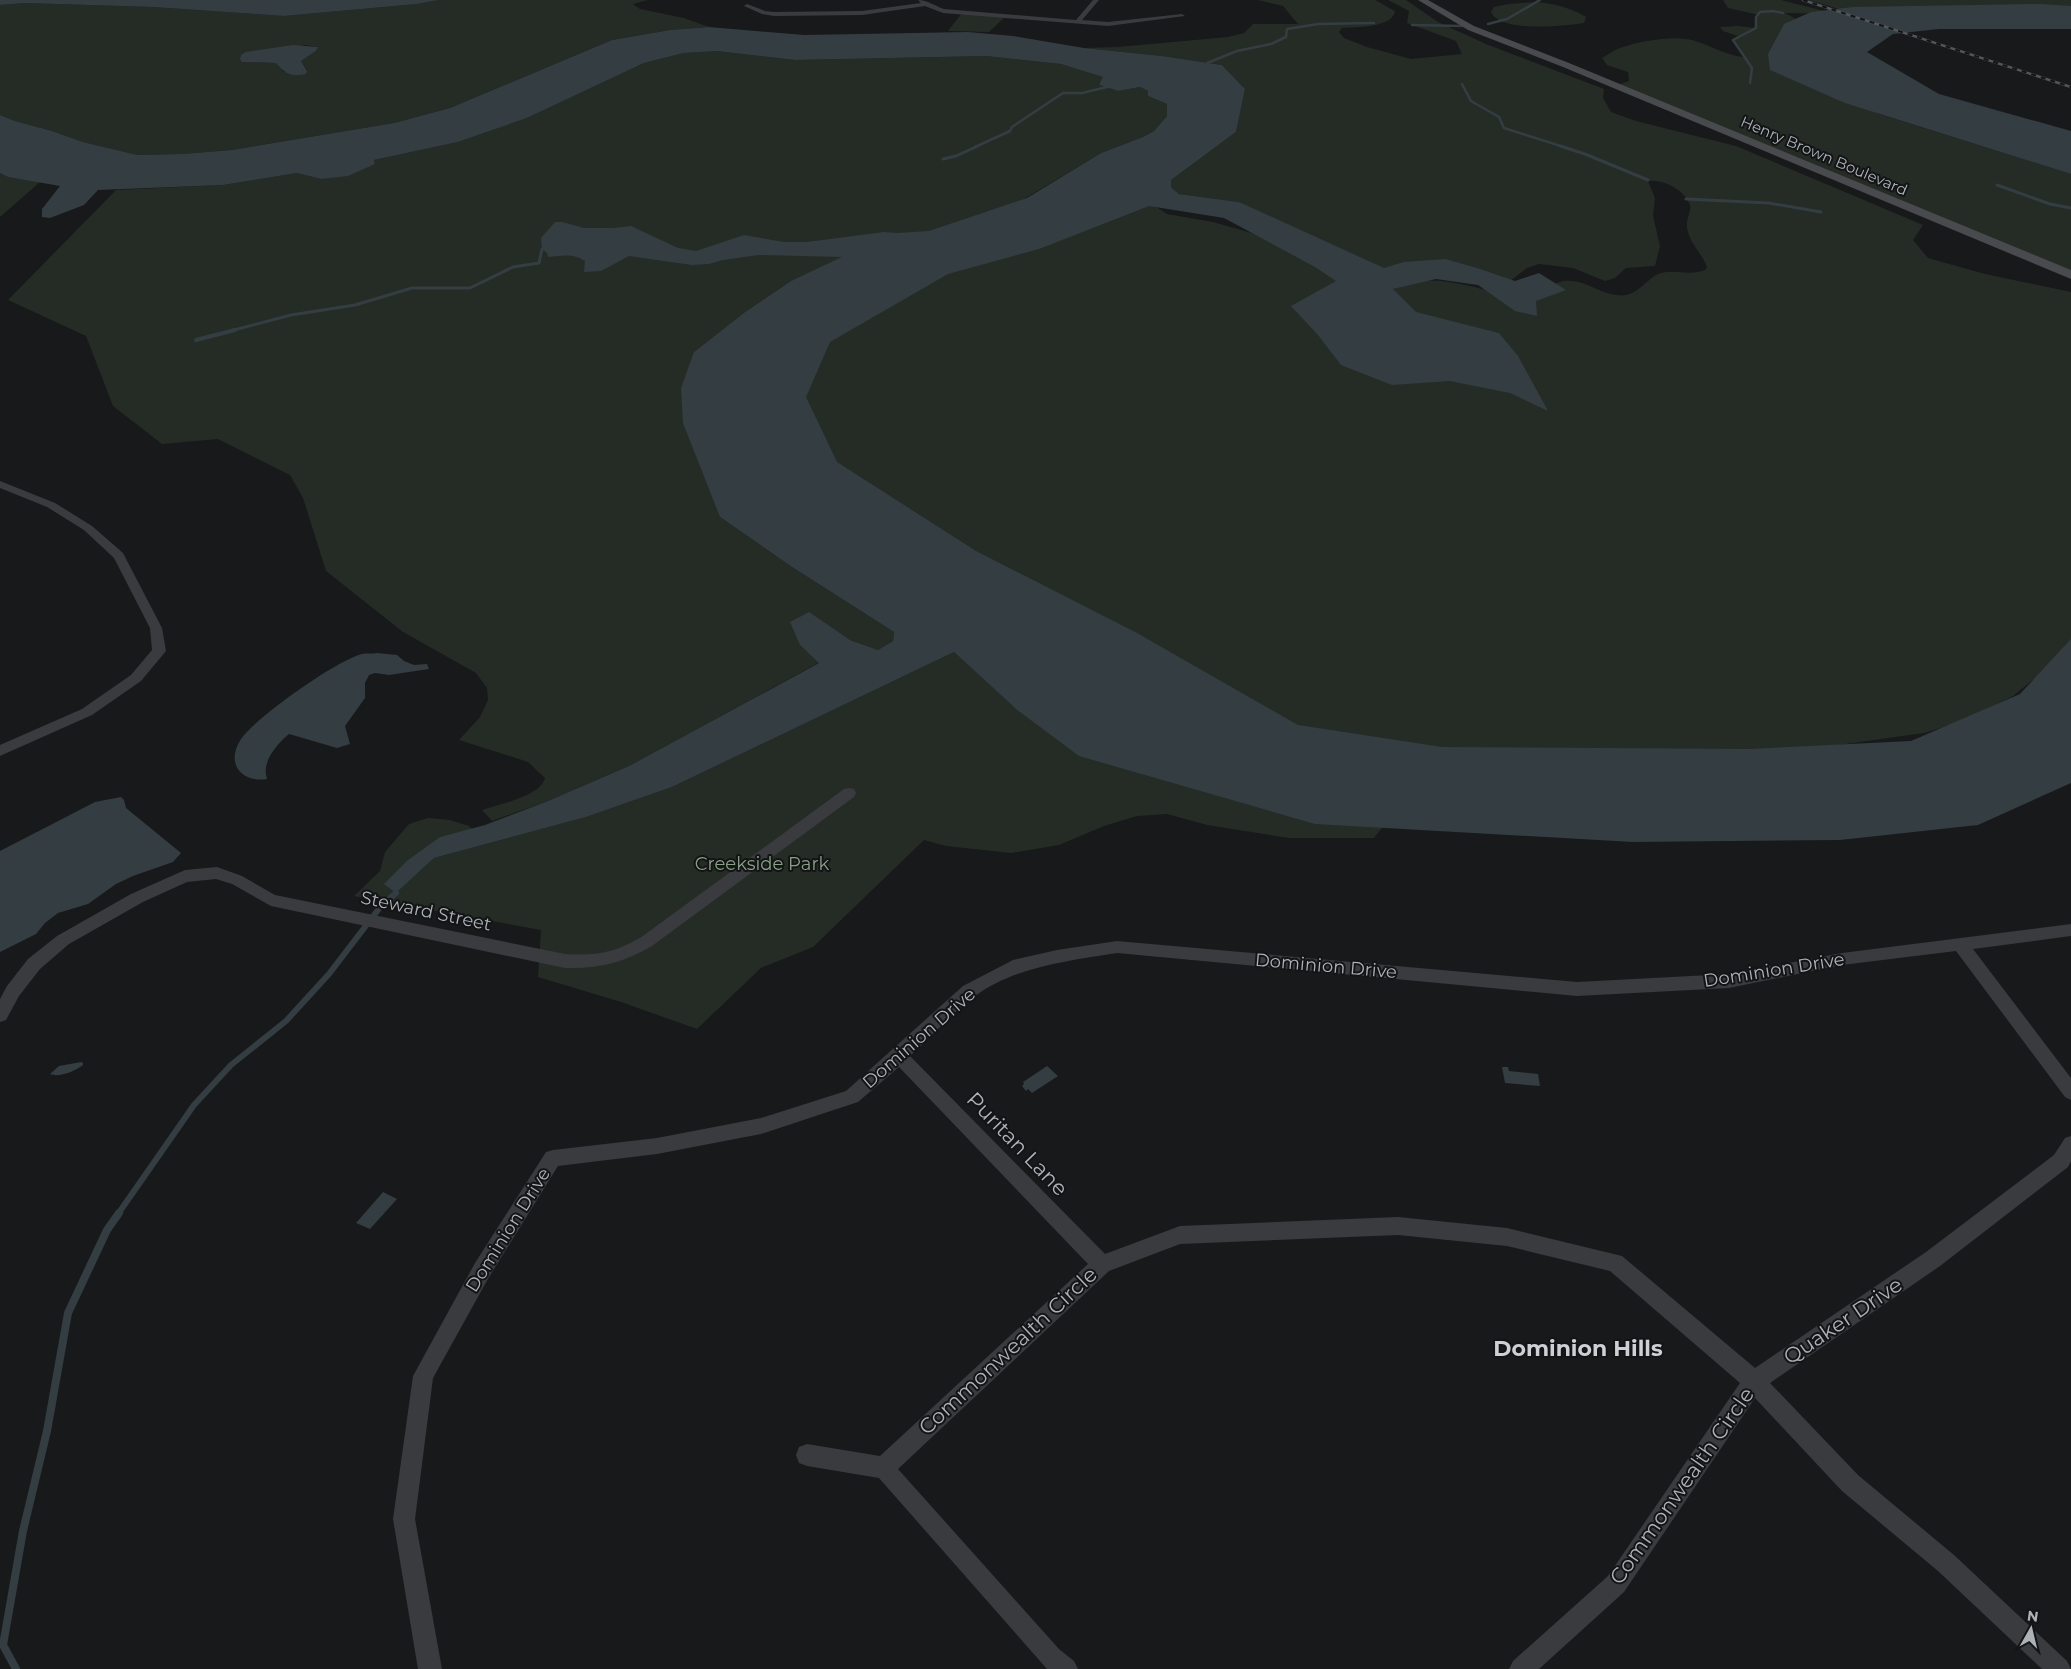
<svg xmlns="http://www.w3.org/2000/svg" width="2071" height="1669" viewBox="0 0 2071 1669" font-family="Montserrat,sans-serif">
	<rect width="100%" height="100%" fill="#18191a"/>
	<path fill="#252c25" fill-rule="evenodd" d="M 439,0 L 648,0 L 633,4 L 640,9 L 684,18 L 709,27 L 670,30 L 612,40 L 450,108 L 394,123 L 232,150 L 182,154 L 136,155 L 83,142 L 52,131 L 15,121 L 0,115 L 0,5 L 25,3 L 152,7 L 284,16 L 417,4 ZM 305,45 L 318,47 L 316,51 L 301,61 L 307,70 L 284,72 L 276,63 L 242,62 L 240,60 Z
		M 1258,0 L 1375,0 L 1395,11 C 1393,28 1355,27 1342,28 L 1339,32 L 1344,38 L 1367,47 L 1411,59 L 1462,54 L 1456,41 L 1407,23 L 1409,11 L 1388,0 L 1406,0 L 1438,22 L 1486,44 L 1604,89 L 1603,98 L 1611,112 L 1636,121 L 1736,146 L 1923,225 L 1913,240 L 1928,258 L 1985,274 L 2071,292 L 2071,649 L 2013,696 L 1961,722 L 1924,733 L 1824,747 L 1586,758 L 1304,737 L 927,557 L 771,395 L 801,323 L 1149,202 L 1167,214 L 1213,222 L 1269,238 L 1390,292 C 1419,270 1466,285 1497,293 C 1506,295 1515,299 1523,299 C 1535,299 1552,282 1565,281 C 1584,279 1599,293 1616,295 C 1635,298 1642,284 1656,275 C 1670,267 1689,277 1705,270 L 1707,267 C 1702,254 1691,244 1688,232 C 1684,220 1692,212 1690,205 C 1685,190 1663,179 1648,181 L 1655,198 L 1653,216 L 1660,246 L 1655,266 L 1626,268 L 1615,278 L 1605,281 L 1573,268 L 1539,264 L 1527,268 L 1510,281 L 1379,273 L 1239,202 L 1179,194 L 1171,187 L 1171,180 L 1236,132 L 1245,89 L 1222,65 L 1162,56 L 1084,48 L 1118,47 L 1228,37 L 1244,33 L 1253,24 L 1298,24 L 1283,6 Z
		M 1723,0 L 1781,0 L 1836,14 L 1785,13 L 1796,19 L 1778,35 L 1775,47 L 1879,114 L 2071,174 L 2071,276 L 1612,87 L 1629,81 L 1628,72 L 1607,65 L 1602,58 C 1609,54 1615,49 1623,47 C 1640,41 1674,35 1692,40 C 1710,45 1725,55 1743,57 L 1733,40 L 1738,36 L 1723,31 L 1720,27 L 1738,26 L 1756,28 L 1756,17 L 1759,15 L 1728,8 Z
		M 1809,0 L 2071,0 L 2071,7 L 1852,13 Z
		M 1536,2 C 1555,4 1569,7 1586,17 L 1584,23 C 1565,26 1500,33 1491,12 L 1494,7 L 1508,4 Z
		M 962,13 L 1007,15 L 989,32 L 948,31 Z
		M 717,51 L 795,60 L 986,56 L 1061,64 L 1104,77 L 1099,85 L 1118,91 L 1140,87 L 1148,91 L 1148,96 L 1167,104 L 1167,116 L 1154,131 L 1143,137 L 1101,153 L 1014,205 L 791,281 L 745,312 L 694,352 L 720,517 L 792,567 L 894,632 L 893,641 L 878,650 L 850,640 L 808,613 L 800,645 L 820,662 L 629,766 L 548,801 L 492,821 L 482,810 C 498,804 540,797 545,778 L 528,762 L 459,740 L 480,717 L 488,700 L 487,688 L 476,673 L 403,632 L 326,571 L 303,498 L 290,475 L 218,439 L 162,444 L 113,406 L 86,336 L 8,300 L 116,190 L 223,185 L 297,173 L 321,179 L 375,164 L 374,160 L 458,142 L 527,118 L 644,63 L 684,53 Z
		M 0,173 L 8,177 L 40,182 L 0,217 Z
		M 954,652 L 1016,709 L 1388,820 L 1374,838 L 1289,838 L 1207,825 L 1167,814 L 1137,816 L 1104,826 L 1059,845 L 1011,853 L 946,846 L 924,840 L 813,947 L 761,968 L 697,1029 L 621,1002 L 538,977 L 541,930 L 354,896 L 380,871 L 385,852 L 409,824 L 428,818 L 450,820 L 469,826 L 472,829 L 440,837 L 396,893 L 434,858 L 586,817 L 672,787 Z"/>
	<path fill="#343d42" d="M 0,0 L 439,0 L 417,4 L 284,16 L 152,7 L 25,3 L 0,5 Z
		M 2040,4 L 2071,6 L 2071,29 L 1939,29 L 1893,34 L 1867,52 L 1939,94 L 2071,131 L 2071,174 L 1845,103 L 1770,70 L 1768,54 L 1784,24 L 1811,12 L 1853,7 Z
		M 709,27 L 804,35 L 968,32 L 1013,36 L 1084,48 L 1162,56 L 1222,65 L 1245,89 L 1236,132 L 1171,180 L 1171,187 L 1179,194 L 1239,202 L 1384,268 L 1404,262 L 1445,259 L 1477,268 L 1515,281 L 1539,273 L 1566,290 L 1536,301 L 1537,316 L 1515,311 L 1478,285 L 1436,279 L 1393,289 L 1416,312 L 1499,333 L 1518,356 L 1548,411 L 1510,393 L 1450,381 L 1392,385 L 1341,365 L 1318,335 L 1291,306 L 1336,281 L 1315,267 L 1224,218 L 1149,206 L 1039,249 L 948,274 L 830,342 L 806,397 L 837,462 L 976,551 L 1137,633 L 1298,725 L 1442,747 L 1750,749 L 1911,741 L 2020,694 L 2071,639 L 2071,783 L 1978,825 L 1840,840 L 1633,842 L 1315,824 L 1079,756 L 1016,709 L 954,652 L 672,787 L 586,817 L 434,858 L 396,893 L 384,884 L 408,860 L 440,837 L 485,825 L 548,801 L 629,766 L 819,663 L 800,645 L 790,622 L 809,612 L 850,640 L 878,650 L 893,641 L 894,632 L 792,567 L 720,517 L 683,423 L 681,388 L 694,352 L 745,312 L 791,281 L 842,257 L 758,255 L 723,260 L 709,264 L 692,265 L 629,256 L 601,271 L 584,272 L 585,261 C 572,253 563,256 548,257 L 547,253 L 542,249 L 541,238 L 555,222 L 562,222 L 584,228 L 613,228 L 631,226 L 678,248 L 696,251 L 744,235 L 784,242 L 807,242 L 884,232 L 897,233 L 929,231 L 1027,198 L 1101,153 L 1143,137 L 1154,131 L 1167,116 L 1167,104 L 1148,96 L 1148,91 L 1140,87 L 1118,91 L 1099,85 L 1103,77 L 1061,64 L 986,56 L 795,60 L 717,51 L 684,53 L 644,63 L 527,118 L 458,142 L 374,160 L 375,164 L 348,176 L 321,179 L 297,173 L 223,185 L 98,190 L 84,205 L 50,218 L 42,217 L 42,209 L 60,186 L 8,177 L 0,173 L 0,115 L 15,121 L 52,131 L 83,142 L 137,155 L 182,154 L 232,150 L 394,123 L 450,108 L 612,40 L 670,30 Z
		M 293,45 L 318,47 L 316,51 L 301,61 L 307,71 L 306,74 C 292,77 285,74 276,63 L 242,62 L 240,60 L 241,55 L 246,52 Z
		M 377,653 L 397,655 L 404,661 L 414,665 L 427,664 L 429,669 L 389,675 L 375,673 L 369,675 L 365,683 L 365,698 L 345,726 L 350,744 L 337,748 L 289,734 C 277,744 261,762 267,779 C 241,783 225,763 241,739 C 255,718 337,660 362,654 C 367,653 373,654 377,653 Z
		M 121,797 L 124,800 L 126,808 L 181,853 L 173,862 L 133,876 L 116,884 L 88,904 L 58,913 L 45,923 L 36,934 L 0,952 L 0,851 L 95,802 Z
		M 81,1062 L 83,1063 L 83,1065 C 76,1071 58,1078 50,1074 L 59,1066 Z
		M 1047,1066 L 1058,1076 L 1032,1093 L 1028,1089 L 1026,1091 L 1022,1086 L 1024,1084 L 1023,1082 Z
		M 1502,1067 L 1508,1067 L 1509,1071 L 1538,1074 L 1540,1086 L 1505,1083 Z
		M 383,1192 L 397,1199 L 370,1229 L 356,1223 Z"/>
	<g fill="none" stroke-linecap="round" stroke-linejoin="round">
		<path stroke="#343d42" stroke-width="2.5" d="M 1488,24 L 1507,19 L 1540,0
			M 1412,25 L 1462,26
			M 1207,63 L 1237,51 L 1271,44 L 1286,37 L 1287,29 L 1318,24 L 1374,23
			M 1750,83 L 1752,68 L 1733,40 L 1756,28 L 1756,17 L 1760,12 L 1773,11 L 1783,13
			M 1462,84 L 1471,101 L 1499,117 L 1504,128 L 1564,147
			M 975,147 L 1010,131 L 1012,127 L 1063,93 L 1082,93 L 1107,87"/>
		<path stroke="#343d42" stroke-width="3" d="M 1560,146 L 1585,154 L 1648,180
			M 943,159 L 956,156 L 978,146
			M 1997,185 L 2050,204 L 2071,208
			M 1686,199 L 1769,203 L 1821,212
			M 230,331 L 291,315 L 355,305 L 412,288 L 470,288 L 513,267 L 539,263 L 542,249"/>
		<path stroke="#343d42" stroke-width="4" d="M 196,340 L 235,330"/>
		<path stroke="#343d42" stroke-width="6" d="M 118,1214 L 194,1105 L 231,1065 L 286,1021 L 329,974 L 381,906 L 396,893"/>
		<path stroke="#343d42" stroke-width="8" d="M 16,1669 L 3,1645 L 23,1531 L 47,1431 L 68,1313 L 107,1230 L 119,1213"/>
		<path fill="#3a3b3f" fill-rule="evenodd" d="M 918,0 C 927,0 935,6 944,9 L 1076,20 L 1093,0 L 1099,0 L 1082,20 L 1108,22 L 1182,14 L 1185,16 L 1108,26 L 943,13 L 925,6 L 862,15 L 774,16 L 762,14 L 744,6 L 747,4 L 765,11 L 774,12 L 862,11 L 921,3 Z
			M 0,481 L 55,503 L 92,526 L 123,553 L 162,628 L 166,651 L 141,681 L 92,715 L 0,756 L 0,745 L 82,709 L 131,675 L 152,650 L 150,628 L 114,558 L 84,530 L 47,507 L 0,488 Z
			M 849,788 L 854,789 L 856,793 L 854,797 L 652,946 C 623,963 598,969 565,968 L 271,906 L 232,884 L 216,879 L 187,882 L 143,902 L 69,944 L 40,969 L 19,996 L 6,1020 L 0,1022 L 0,999 L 7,986 L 28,959 L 57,936 L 131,894 L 185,870 L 217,867 L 242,876 L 275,895 L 565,954 C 596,956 613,953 640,938 L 844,789 Z
			M 2071,924 L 2071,936 L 1973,949 L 2071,1078 L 2071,1100 L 2065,1097 L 1956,951 L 1842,965 L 1729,988 L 1577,996 L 1117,953 C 1068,961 1017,966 975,996 C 954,1011 930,1038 910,1056 L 1105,1254 L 1180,1226 L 1398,1217 L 1507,1228 L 1622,1256 L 1755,1368 L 1926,1252 L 2054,1155 L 2065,1138 L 2071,1136 L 2071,1161 L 2068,1167 L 1940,1266 L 1770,1383 L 1858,1475 L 1954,1555 L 2067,1661 L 2071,1669 L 2042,1669 L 1938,1571 L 1842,1491 L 1755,1398 L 1624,1592 L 1539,1669 L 1509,1669 L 1513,1661 L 1608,1576 L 1740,1383 L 1610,1271 L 1507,1246 L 1398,1235 L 1180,1244 L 1109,1271 L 898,1469 L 1059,1649 L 1074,1661 L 1078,1669 L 1047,1669 L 879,1478 L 807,1466 L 799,1463 L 796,1455 L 799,1447 L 807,1444 L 880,1456 L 1088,1264 L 899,1067 L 858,1102 L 761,1134 L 657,1154 L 558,1166 L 489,1277 L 433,1378 L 415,1519 L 442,1669 L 418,1669 L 393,1519 L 413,1376 L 475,1263 L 546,1152 L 553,1150 L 657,1138 L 761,1118 L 846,1091 L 963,986 L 1013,960 L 1057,950 L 1117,941 L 1577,982 L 1729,974 L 1842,953 Z"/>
		<path fill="#484a4e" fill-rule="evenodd" d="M 1418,0 L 1428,0 L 1474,26 L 1569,63 L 2071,270 L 2071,279 L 1563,67 L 1468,30 Z"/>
		<g stroke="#535559" stroke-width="2.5">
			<path id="rail" d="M 1803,0 L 2071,87"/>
		</g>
		<use href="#rail" stroke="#131415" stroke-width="2" stroke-dasharray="5" stroke-linecap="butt"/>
	</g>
	<g text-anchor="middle" stroke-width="4" stroke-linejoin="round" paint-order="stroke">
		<g font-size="15" fill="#acb2b8" stroke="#131415">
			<text transform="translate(1824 156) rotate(23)" y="5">Henry Brown Boulevard</text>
		</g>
		<g font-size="18" fill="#88a186" stroke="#131415">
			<text x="762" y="870">Creekside Park</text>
		</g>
		<g font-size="18" fill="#acb2b8" stroke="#131415">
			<text transform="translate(426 911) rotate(12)" y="6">Steward Street</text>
			<text transform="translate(1326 966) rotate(5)" y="6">Dominion Drive</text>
			<text transform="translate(1774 970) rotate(-9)" y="6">Dominion Drive</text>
			<text transform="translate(919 1038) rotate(-41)" y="6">Dominion Drive</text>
			<text transform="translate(508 1230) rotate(-58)" y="6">Dominion Drive</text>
		</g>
		<g font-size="21" fill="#acb2b8" stroke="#131415">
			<text transform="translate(1017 1144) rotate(46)" y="7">Puritan Lane</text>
			<text transform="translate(1843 1321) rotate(-34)" y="7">Quaker Drive</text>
			<text transform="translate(1008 1351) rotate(-43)" y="7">Commonwealth Circle</text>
			<text transform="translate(1682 1486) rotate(-55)" y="7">Commonwealth Circle</text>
		</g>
		<g font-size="22" font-weight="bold" fill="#cdd0d5" stroke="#131415">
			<text x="1578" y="1356">Dominion Hills</text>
		</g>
	</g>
	<g transform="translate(2031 1629) rotate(8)" stroke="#131415" stroke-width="4" paint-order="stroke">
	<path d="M0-4L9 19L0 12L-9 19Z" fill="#acb2b8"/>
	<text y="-8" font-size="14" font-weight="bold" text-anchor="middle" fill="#acb2b8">N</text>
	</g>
</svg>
